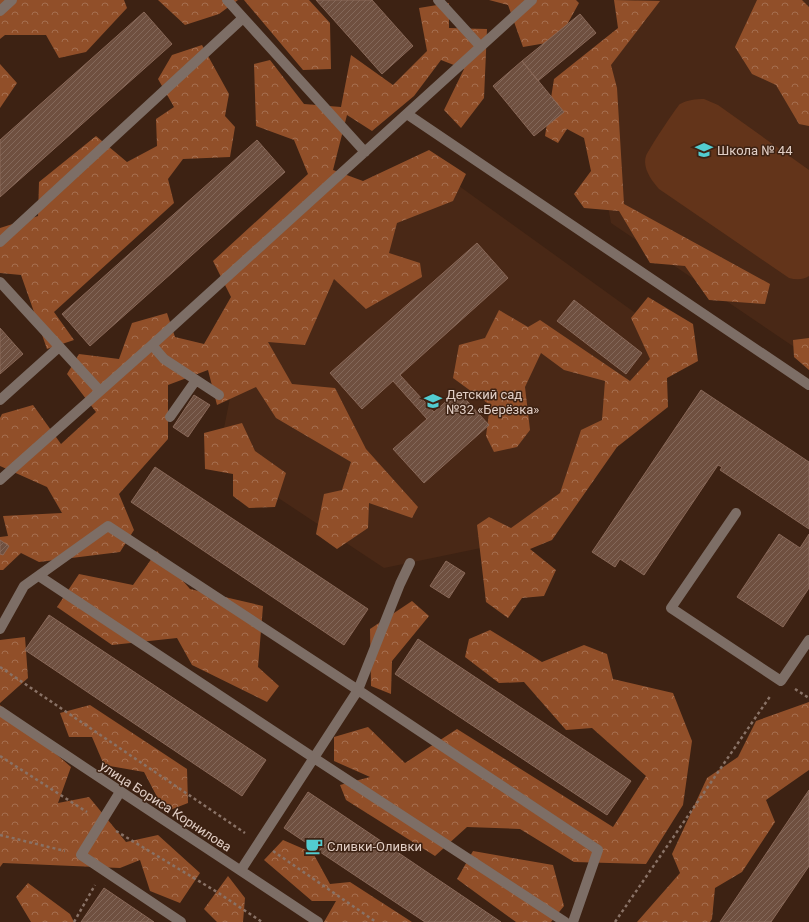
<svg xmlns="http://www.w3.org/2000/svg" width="809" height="922" viewBox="0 0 809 922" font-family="Roboto,sans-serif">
	<defs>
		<pattern id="forest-crowns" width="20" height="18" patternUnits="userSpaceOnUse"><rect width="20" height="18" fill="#914f29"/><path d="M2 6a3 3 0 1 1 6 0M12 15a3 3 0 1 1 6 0" fill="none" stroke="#a56f50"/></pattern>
		<pattern id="building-hatch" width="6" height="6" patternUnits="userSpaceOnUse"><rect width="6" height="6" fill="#6f5040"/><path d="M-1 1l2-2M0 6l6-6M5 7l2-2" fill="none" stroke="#83685a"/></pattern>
	</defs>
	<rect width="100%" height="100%" fill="#3d2213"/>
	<path fill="#492816" d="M 636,0 L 809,0 L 809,357 L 611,223 L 585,78 L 648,18 Z
		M 430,165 L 677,343 L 544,535 L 384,568 L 218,458 L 245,323 Z"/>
	<path fill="#63341a" d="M 704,99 L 718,105 L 809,170 L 809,276 C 803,280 796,280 789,278 L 659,189 C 652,181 642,168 646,156 C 647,152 677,106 680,104 C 687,100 696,99 704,99 Z"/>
	<path fill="url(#forest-crowns)" d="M 0,0 L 124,0 L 127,8 L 86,52 L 59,58 L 46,35 L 5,35 L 0,39 Z
		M 158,0 L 238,0 L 219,14 L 185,25 Z
		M 244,0 L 309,0 L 330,23 L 331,69 L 303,70 Z
		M 489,0 L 576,0 L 579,3 L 558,41 L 523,47 L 508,5 Z
		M 614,0 L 660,1 L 611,65 L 617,88 L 624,204 L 770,284 L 765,304 L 709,300 L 685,266 L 650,263 L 619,211 L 584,208 L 574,194 L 591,171 L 584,138 L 567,129 L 558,143 L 545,136 L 554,79 L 618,28 Z
		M 757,0 L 802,0 L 809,7 L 809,126 L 799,124 L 776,85 L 752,74 L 735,47 Z
		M 449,3 L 449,28 L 487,29 L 484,98 L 461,128 L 444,110 L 464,69 L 441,60 L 414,96 L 372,131 L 347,115 L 333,170 L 363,181 L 429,150 L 466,174 L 453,201 L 397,223 L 389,253 L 420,263 L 422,277 L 366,309 L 334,279 L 305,345 L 268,342 L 292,384 L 335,388 L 366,449 L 418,507 L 412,518 L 369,503 L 368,528 L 337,549 L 316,534 L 324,494 L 342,490 L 351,462 L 276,418 L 256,387 L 217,405 L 208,370 L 168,385 L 168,439 L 119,494 L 134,530 L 120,552 L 39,562 L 21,553 L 3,570 L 0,570 L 0,537 L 8,536 L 3,516 L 62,513 L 47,487 L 0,466 L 0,418 L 2,414 L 33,405 L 61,444 L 96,412 L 67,374 L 79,354 L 119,359 L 132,323 L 167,313 L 175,337 L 204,344 L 231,297 L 213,261 L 308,174 L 294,140 L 256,126 L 254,64 L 270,60 L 304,104 L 341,107 L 351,55 L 393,85 L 427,51 L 419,8 Z
		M 202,45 L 229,94 L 225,116 L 235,127 L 230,157 L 183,159 L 168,179 L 174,203 L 54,312 L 74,340 L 47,349 L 21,275 L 0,273 L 0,228 L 38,216 L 39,182 L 96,136 L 127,162 L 157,146 L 156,119 L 174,107 L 158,79 L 172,55 Z
		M 0,64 L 17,83 L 0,108 Z
		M 648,297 L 693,324 L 698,361 L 667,378 L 668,407 L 617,447 L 552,540 L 530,549 L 556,570 L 544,596 L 522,598 L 508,618 L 486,602 L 477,525 L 489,517 L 511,528 L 560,493 L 581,430 L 602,420 L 605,381 L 564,370 L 541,353 L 525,387 L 530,430 L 517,447 L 494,452 L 486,436 L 490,405 L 453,378 L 459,345 L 485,338 L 499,310 L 528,327 L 540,320 L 630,381 L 650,359 L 631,318 Z
		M 809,338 L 809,370 L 794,357 L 793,340 Z
		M 242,423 L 255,451 L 286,473 L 275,507 L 249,508 L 233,496 L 233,474 L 205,469 L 204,433 Z
		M 157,551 L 190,589 L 263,606 L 258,667 L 279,686 L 267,702 L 192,665 L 177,638 L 112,645 L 57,607 L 79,574 L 133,585 Z
		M 412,601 L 429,616 L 392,661 L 391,694 L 371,686 L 370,629 Z
		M 490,630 L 542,662 L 584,645 L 607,654 L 613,679 L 673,693 L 692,741 L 683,805 L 646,864 L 574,862 L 520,829 L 467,827 L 435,856 L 346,800 L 340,785 L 370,777 L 334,761 L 334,737 L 368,727 L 405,763 L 457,729 L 613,827 L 646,776 L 592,728 L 566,730 L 524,682 L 499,683 L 465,657 L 469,639 Z
		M 25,637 L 28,678 L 0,703 L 0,640 Z
		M 809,702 L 809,770 L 766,800 L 775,822 L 742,872 L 715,888 L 712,919 L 710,922 L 637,922 L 680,873 L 672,854 L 707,778 L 738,757 L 756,721 Z
		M 0,705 L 71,767 L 58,803 L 89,797 L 126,842 L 158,835 L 200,873 L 180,903 L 150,891 L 140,860 L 120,868 L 3,863 L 0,867 Z
		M 90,705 L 187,769 L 188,803 L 165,812 L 144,772 L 104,765 L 92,737 L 69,737 L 60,713 Z
		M 283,840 L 313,853 L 330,884 L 350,882 L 412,922 L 324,922 L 336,901 L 312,901 L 264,860 Z
		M 473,851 L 553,865 L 564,906 L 551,922 L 516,922 L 457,879 Z
		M 228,876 L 245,898 L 243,922 L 217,922 L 204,909 Z
		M 28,883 L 70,914 L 74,922 L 31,922 L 16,897 Z"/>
	<path fill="url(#building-hatch)" stroke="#896858" d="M 316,0 L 372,0 L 413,46 L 382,74 Z
		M 144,12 L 172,44 L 0,197 L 0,140 Z
		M 580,14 L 596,33 L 538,81 L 522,61 Z
		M 522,61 L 564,112 L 534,136 L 493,86 Z
		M 257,140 L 285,172 L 90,346 L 62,314 Z
		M 477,243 L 508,278 L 400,375 L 434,412 L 458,391 L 489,425 L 424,483 L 393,449 L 427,419 L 393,381 L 362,409 L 330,373 Z
		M 574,300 L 642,353 L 626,374 L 557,321 Z
		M 0,328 L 23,354 L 0,374 Z
		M 701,390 L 809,462 L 809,529 L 720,470 L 722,467 L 718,465 L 644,575 L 620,559 L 615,567 L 592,552 Z
		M 194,395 L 210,405 L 188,437 L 173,427 Z
		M 155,467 L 368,609 L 344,645 L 131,502 Z
		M 779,534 L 800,548 L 809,534 L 809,588 L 783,627 L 737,597 Z
		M 0,540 L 9,546 L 3,555 L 0,554 Z
		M 446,561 L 465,573 L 449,598 L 430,586 Z
		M 49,615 L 266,760 L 242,796 L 25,650 Z
		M 418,639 L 631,781 L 607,815 L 395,674 Z
		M 809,790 L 809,866 L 771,922 L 720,922 Z
		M 308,792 L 335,810 L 501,922 L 425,922 L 284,828 Z
		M 104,888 L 154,922 L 81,922 Z"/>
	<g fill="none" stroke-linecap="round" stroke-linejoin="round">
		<path stroke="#897266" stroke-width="2.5" stroke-dasharray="3 3" stroke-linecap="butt" d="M 0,667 L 245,833
			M 795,689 L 809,698
			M 0,756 L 87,812
			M 116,831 L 217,892 L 262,922
			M 0,835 L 65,851
			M 273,851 L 376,922
			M 74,922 L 95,885
			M 615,922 L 771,695"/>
		<path stroke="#7d6e66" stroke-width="10" d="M 227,0 L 365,152
			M 438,0 L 480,46
			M 0,11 L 12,0
			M 407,114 L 809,385
			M 0,242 L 243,18
			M 0,282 L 100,391
			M 152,345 L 164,359 L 219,395
			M 0,400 L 59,347
			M 170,417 L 196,380
			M 0,480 L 152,345 L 532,0
			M 736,513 L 671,608 L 781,681 L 809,640
			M 39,576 L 314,758 L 565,922
			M 0,629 L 24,586 L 108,526 L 358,690 L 598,850 L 573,922
			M 0,711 C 105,782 212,851 318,922
			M 120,792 L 81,855 L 181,922
			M 241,870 L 358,690 L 400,584 L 410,563"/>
	</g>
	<defs>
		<g id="school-bare" transform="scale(1.38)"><path d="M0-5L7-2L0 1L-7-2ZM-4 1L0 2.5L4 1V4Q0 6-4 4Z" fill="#52ccd0" stroke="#3d2213" stroke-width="2.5" paint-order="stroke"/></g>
		<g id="cafe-bare" transform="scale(1.38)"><path d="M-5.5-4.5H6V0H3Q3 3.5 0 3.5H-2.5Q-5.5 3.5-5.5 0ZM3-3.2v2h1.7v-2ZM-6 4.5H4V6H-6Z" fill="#52ccd0" stroke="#3d2213" stroke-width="2.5" paint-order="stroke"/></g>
	</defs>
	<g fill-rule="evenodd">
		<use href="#school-bare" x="704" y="150"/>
		<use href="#school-bare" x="433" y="401"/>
		<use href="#cafe-bare" x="314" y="846"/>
	</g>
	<g text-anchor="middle" stroke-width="3" stroke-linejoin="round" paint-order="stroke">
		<g font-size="13" fill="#e1cec5" stroke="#3d2213" text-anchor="start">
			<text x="717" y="155">Школа № 44</text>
			<text x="446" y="399">Детский сад<tspan x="446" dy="15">№32 «Берёзка»</tspan></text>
			<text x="327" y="851">Сливки-Оливки</text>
		</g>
		<g font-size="13" fill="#e1cec5" stroke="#3d2213">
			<text transform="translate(166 806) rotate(33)" y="5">улица Бориса Корнилова</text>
		</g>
	</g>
</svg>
